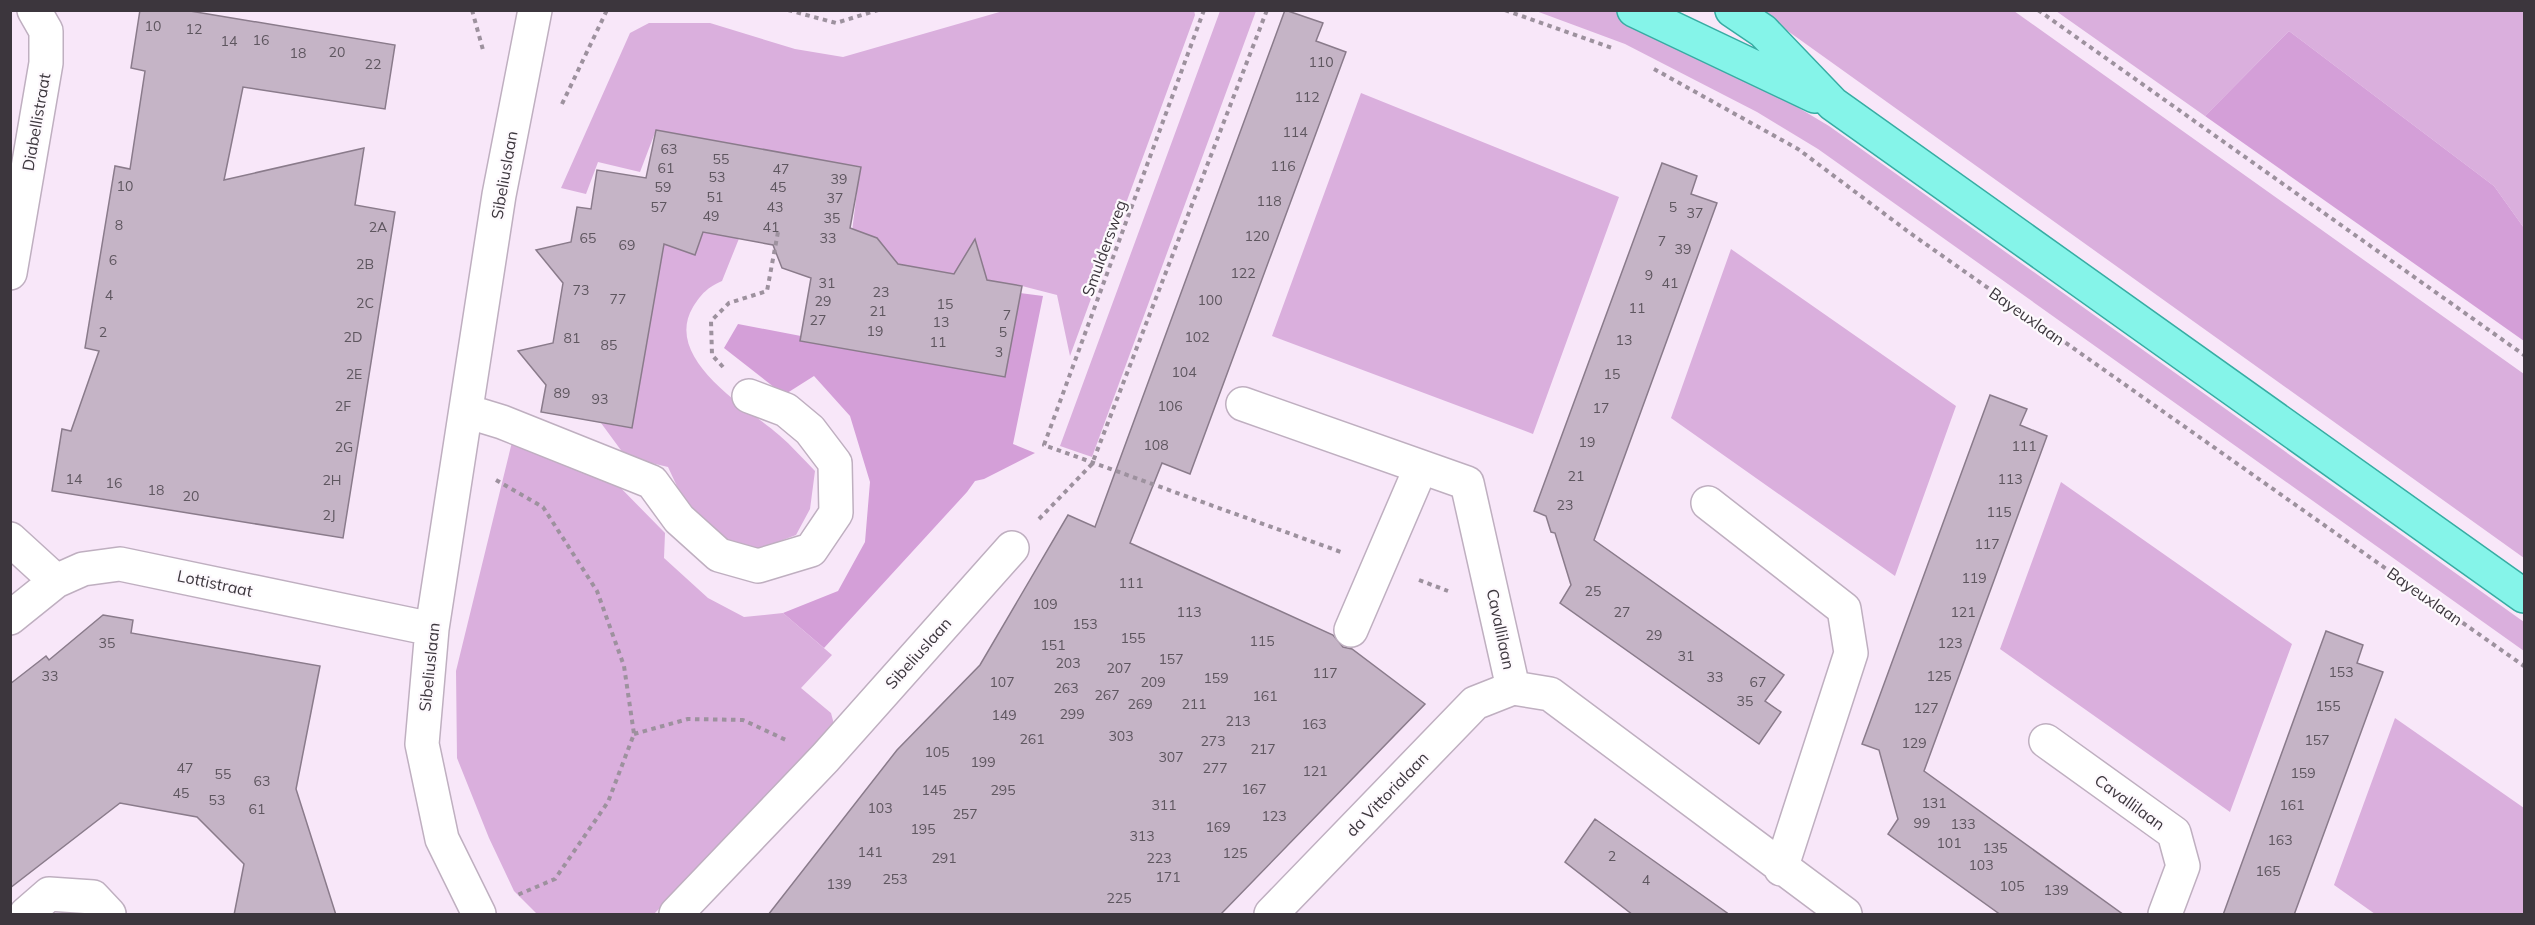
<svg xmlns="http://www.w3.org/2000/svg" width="2535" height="925" viewBox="0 0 2535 925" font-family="Mulish,sans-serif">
	<rect width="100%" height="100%" fill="#f8e7f9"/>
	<path fill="#daafdd" d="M 1194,10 L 1195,15 L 1070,356 L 1057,295 L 1022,286 L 849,256 L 860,167 L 656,130 L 640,172 L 598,162 L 586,194 L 561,188 L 630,33 L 649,23 L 710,23 L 795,49 L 843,57 L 1003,11 Z
		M 1618,10 L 1722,62 L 1829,126 L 2524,622 L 2524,651 L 1818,149 L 1757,112 L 1625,44 L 1536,11 Z
		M 1220,11 L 1256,11 L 1092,457 L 1060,446 Z
		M 1760,11 L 2014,11 L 2524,374 L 2524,558 Z
		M 2056,11 L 2524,11 L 2524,228 L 2494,186 L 2289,31 L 2205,116 Z
		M 1361,93 L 1619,197 L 1533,434 L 1272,336 Z
		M 669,215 L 744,226 L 722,281 C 707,288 702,293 693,307 C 662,359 748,408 779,435 C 792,446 803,459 815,471 L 810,509 L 796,535 L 757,550 L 727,544 L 688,510 L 668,467 L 626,457 L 601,423 L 632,428 Z
		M 1731,249 L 1956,406 L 1895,576 L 1671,418 Z
		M 512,442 L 609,476 L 665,533 L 664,558 L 708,598 L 744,617 L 783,613 L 832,655 L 801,688 L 831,713 L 835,728 L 654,914 L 537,914 L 514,891 L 489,838 L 457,758 L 456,671 Z
		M 2061,482 L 2292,644 L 2230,812 L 2000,649 Z
		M 2395,718 L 2524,808 L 2524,914 L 2375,914 L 2334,885 Z"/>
	<path fill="#d49fd8" d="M 2289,31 L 2494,186 L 2524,228 L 2524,341 L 2205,116 Z
		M 1005,291 L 1043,296 L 1013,444 L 1035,453 L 984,479 L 975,481 L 967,492 L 824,648 L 783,613 L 838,591 L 865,542 L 870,482 L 850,416 L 814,376 L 784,395 L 724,348 L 738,324 L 998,374 Z"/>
	<path fill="#c5b4c6" stroke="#8a7b8b" stroke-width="1.5" d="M 140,10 L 184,10 L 395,45 L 385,109 L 243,87 L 224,180 L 364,148 L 355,205 L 395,212 L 343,538 L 52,491 L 62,429 L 71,431 L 99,351 L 85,348 L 115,166 L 130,169 L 145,71 L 131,68 Z
		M 1285,10 L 1323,23 L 1316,41 L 1346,52 L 1190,474 L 1162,463 L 1130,543 L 1333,635 L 1343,647 L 1352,649 L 1425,704 L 1220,915 L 768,915 L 897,750 L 980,665 L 1068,515 L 1095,527 Z
		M 656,130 L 861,167 L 850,228 L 877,238 L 898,264 L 954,274 L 975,239 L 987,280 L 1022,286 L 1005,377 L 800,341 L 811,278 L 782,268 L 773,245 L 703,232 L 695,255 L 664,244 L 632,428 L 541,412 L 546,385 L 518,351 L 553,343 L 563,283 L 536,250 L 571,242 L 577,207 L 591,209 L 597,170 L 646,178 Z
		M 1662,163 L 1697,176 L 1691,194 L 1717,203 L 1594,540 L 1784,675 L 1765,701 L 1781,712 L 1759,744 L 1560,603 L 1571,585 L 1555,533 L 1551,532 L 1546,516 L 1534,511 Z
		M 1990,395 L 2027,409 L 2020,425 L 2047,436 L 1924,771 L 2124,915 L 2001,915 L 1888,834 L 1898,819 L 1879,750 L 1862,744 Z
		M 103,615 L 133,620 L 131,633 L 320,666 L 296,789 L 336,915 L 234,915 L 244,864 L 197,817 L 120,803 L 10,888 L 10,684 L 46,656 L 49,660 Z
		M 2326,631 L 2363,645 L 2357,663 L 2383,672 L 2294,915 L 2223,915 Z
		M 1595,819 L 1630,844 L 1730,915 L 1633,915 L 1565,862 Z"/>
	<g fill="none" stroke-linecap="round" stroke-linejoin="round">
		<g stroke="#bfafc0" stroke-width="36">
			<path id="minor" d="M 10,273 L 46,63 L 46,31 L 34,10
				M 1243,404 L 1467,483 L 1513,688 L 1550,694 L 1845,914
				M 466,411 L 502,422 L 652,482 L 679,519 L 719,555 L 758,566 L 811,550 L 836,513 L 835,463 L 810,430 L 786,410 L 749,396
				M 1708,503 L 1844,609 L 1851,653 L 1781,869
				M 10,539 L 56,581
				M 10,618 L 56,581 L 83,569 L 120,564 L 432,629
				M 1351,630 L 1421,467
				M 2046,741 L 2174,833 L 2183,866 L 2165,914
				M 26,914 L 49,894 L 93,897 L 109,914
				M 479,914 L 442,839 L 422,744 L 432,629 L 499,195 L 535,10
				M 676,914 L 825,758 L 1012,548
				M 1271,914 L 1475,703 L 1513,688"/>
		</g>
		<g stroke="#37aca3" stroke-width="36">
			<path id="major" d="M 1634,10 L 1815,96
				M 1732,10 L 1763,31 L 1833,104 L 2524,596"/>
		</g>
		<path stroke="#9d919e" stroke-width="4" stroke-dasharray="4.5 4.5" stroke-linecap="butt" d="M 472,10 L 483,50
			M 788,10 L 836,23 L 878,10
			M 1204,10 L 1044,445 L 1341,552
			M 1505,10 L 1612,48
			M 2038,10 L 2524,355
			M 1654,69 L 1798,149 L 1910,233 L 2524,666
			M 562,104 L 607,10
			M 723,367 L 712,355 L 711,321 L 729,303 L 767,291 L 778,232
			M 496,480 L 543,507 L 597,591 L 624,666 L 634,734 L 608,802 L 555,879 L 515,896
			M 1039,519 L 1092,464 L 1267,10
			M 1419,580 L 1448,591
			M 634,734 L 688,719 L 743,720 L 786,740"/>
		<use href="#minor" stroke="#fff" stroke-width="33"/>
		<use href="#major" stroke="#85f4e9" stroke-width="33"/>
	</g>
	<g text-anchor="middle" stroke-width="4.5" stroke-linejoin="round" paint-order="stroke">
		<g font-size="14" fill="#5e565f">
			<text x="153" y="31">10</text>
			<text x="194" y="34">12</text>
			<text x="261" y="45">16</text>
			<text x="229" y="46">14</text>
			<text x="337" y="57">20</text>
			<text x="298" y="58">18</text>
			<text x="1321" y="67">110</text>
			<text x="373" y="69">22</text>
			<text x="1307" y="102">112</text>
			<text x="1295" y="137">114</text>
			<text x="669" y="154">63</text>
			<text x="721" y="164">55</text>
			<text x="1283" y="171">116</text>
			<text x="666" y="173">61</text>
			<text x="781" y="174">47</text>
			<text x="717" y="182">53</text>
			<text x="839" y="184">39</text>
			<text x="125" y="191">10</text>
			<text x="663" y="192">59</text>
			<text x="778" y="192">45</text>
			<text x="715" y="202">51</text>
			<text x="835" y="203">37</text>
			<text x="1269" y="206">118</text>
			<text x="659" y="212">57</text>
			<text x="775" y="212">43</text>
			<text x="1673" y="212">5</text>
			<text x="1695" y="218">37</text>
			<text x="711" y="221">49</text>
			<text x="832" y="223">35</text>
			<text x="119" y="230">8</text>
			<text x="378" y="232">2A</text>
			<text x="771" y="232">41</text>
			<text x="1257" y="241">120</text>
			<text x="588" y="243">65</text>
			<text x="828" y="243">33</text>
			<text x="1662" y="246">7</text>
			<text x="627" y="250">69</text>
			<text x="1683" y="254">39</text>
			<text x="113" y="265">6</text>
			<text x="365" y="269">2B</text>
			<text x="1243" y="278">122</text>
			<text x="1649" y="280">9</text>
			<text x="827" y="288">31</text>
			<text x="1670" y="288">41</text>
			<text x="581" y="295">73</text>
			<text x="881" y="297">23</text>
			<text x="109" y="300">4</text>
			<text x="618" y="304">77</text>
			<text x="1210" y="305">100</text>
			<text x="823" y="306">29</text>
			<text x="365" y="308">2C</text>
			<text x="945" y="309">15</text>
			<text x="1637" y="313">11</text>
			<text x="878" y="316">21</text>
			<text x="1007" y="320">7</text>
			<text x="818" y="325">27</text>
			<text x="941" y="327">13</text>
			<text x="875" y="336">19</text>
			<text x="103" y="337">2</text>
			<text x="1003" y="337">5</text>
			<text x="353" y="342">2D</text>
			<text x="1197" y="342">102</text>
			<text x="572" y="343">81</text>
			<text x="1624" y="345">13</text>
			<text x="938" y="347">11</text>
			<text x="609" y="350">85</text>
			<text x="999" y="357">3</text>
			<text x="1184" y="377">104</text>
			<text x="354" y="379">2E</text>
			<text x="1612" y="379">15</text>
			<text x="562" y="398">89</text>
			<text x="600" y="404">93</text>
			<text x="343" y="411">2F</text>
			<text x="1170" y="411">106</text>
			<text x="1601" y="413">17</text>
			<text x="1587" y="447">19</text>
			<text x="1156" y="450">108</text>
			<text x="2024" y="451">111</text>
			<text x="344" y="452">2G</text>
			<text x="1576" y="481">21</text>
			<text x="74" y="484">14</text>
			<text x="2010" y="484">113</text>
			<text x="332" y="485">2H</text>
			<text x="114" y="488">16</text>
			<text x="156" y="495">18</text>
			<text x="191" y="501">20</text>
			<text x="1565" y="510">23</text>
			<text x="1999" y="517">115</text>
			<text x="329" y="520">2J</text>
			<text x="1987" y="549">117</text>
			<text x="1974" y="583">119</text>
			<text x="1131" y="588">111</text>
			<text x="1593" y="596">25</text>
			<text x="1045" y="609">109</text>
			<text x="1189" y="617">113</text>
			<text x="1622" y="617">27</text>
			<text x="1963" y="617">121</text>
			<text x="1085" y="629">153</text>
			<text x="1654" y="640">29</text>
			<text x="1133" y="643">155</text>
			<text x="1262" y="646">115</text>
			<text x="107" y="648">35</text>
			<text x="1950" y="648">123</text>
			<text x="1053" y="650">151</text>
			<text x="1686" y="661">31</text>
			<text x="1171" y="664">157</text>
			<text x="1068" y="668">203</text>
			<text x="1119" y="673">207</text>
			<text x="2341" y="677">153</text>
			<text x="1325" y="678">117</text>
			<text x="50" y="681">33</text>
			<text x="1939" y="681">125</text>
			<text x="1715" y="682">33</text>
			<text x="1216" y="683">159</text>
			<text x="1002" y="687">107</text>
			<text x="1153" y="687">209</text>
			<text x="1758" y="687">67</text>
			<text x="1066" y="693">263</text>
			<text x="1107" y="700">267</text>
			<text x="1265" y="701">161</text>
			<text x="1745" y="706">35</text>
			<text x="1140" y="709">269</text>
			<text x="1194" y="709">211</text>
			<text x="2328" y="711">155</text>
			<text x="1926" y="713">127</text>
			<text x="1072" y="719">299</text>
			<text x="1004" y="720">149</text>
			<text x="1238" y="726">213</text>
			<text x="1314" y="729">163</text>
			<text x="1121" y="741">303</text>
			<text x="1032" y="744">261</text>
			<text x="2317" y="745">157</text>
			<text x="1213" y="746">273</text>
			<text x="1914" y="748">129</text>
			<text x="1263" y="754">217</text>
			<text x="937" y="757">105</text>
			<text x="1171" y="762">307</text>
			<text x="983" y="767">199</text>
			<text x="185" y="773">47</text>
			<text x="1215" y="773">277</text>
			<text x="1315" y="776">121</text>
			<text x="2303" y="778">159</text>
			<text x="223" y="779">55</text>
			<text x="262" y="786">63</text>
			<text x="1254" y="794">167</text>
			<text x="934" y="795">145</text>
			<text x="1003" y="795">295</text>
			<text x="181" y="798">45</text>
			<text x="217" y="805">53</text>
			<text x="1934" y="808">131</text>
			<text x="1164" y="810">311</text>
			<text x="2292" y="810">161</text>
			<text x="880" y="813">103</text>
			<text x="257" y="814">61</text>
			<text x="965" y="819">257</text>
			<text x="1274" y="821">123</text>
			<text x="1922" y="828">99</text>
			<text x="1963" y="829">133</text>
			<text x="1218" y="832">169</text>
			<text x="923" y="834">195</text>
			<text x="1142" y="841">313</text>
			<text x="2280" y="845">163</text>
			<text x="1949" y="848">101</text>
			<text x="1995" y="853">135</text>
			<text x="870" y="857">141</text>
			<text x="1235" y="858">125</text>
			<text x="1612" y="861">2</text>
			<text x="944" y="863">291</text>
			<text x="1159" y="863">223</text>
			<text x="1981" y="870">103</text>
			<text x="2268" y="876">165</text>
			<text x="1168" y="882">171</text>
			<text x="895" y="884">253</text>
			<text x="1646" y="885">4</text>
			<text x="839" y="889">139</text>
			<text x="2012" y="891">105</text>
			<text x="2056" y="895">139</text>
			<text x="1119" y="903">225</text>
		</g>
		<g font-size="16" fill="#3c363d" stroke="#fdf9fd">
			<text transform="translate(36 122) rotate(-80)" y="6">Diabellistraat</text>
			<text transform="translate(504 175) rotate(-80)" y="6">Sibeliuslaan</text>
			<text transform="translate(1104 248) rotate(-70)" y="6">Smuldersweg</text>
			<text transform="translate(2027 316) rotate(35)" y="6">Bayeuxlaan</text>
			<text transform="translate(215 583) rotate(12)" y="6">Lottistraat</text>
			<text transform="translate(2425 596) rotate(35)" y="6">Bayeuxlaan</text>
			<text transform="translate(1501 629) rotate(78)" y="6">Cavallilaan</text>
			<text transform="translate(918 653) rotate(-48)" y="6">Sibeliuslaan</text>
			<text transform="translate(429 667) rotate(-84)" y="6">Sibeliuslaan</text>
			<text transform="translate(1387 794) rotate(-46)" y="6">da Vittorialaan</text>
			<text transform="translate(2130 802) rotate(36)" y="6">Cavallilaan</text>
		</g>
	</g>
	<rect width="2535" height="925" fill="none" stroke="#3c363d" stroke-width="24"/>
</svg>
